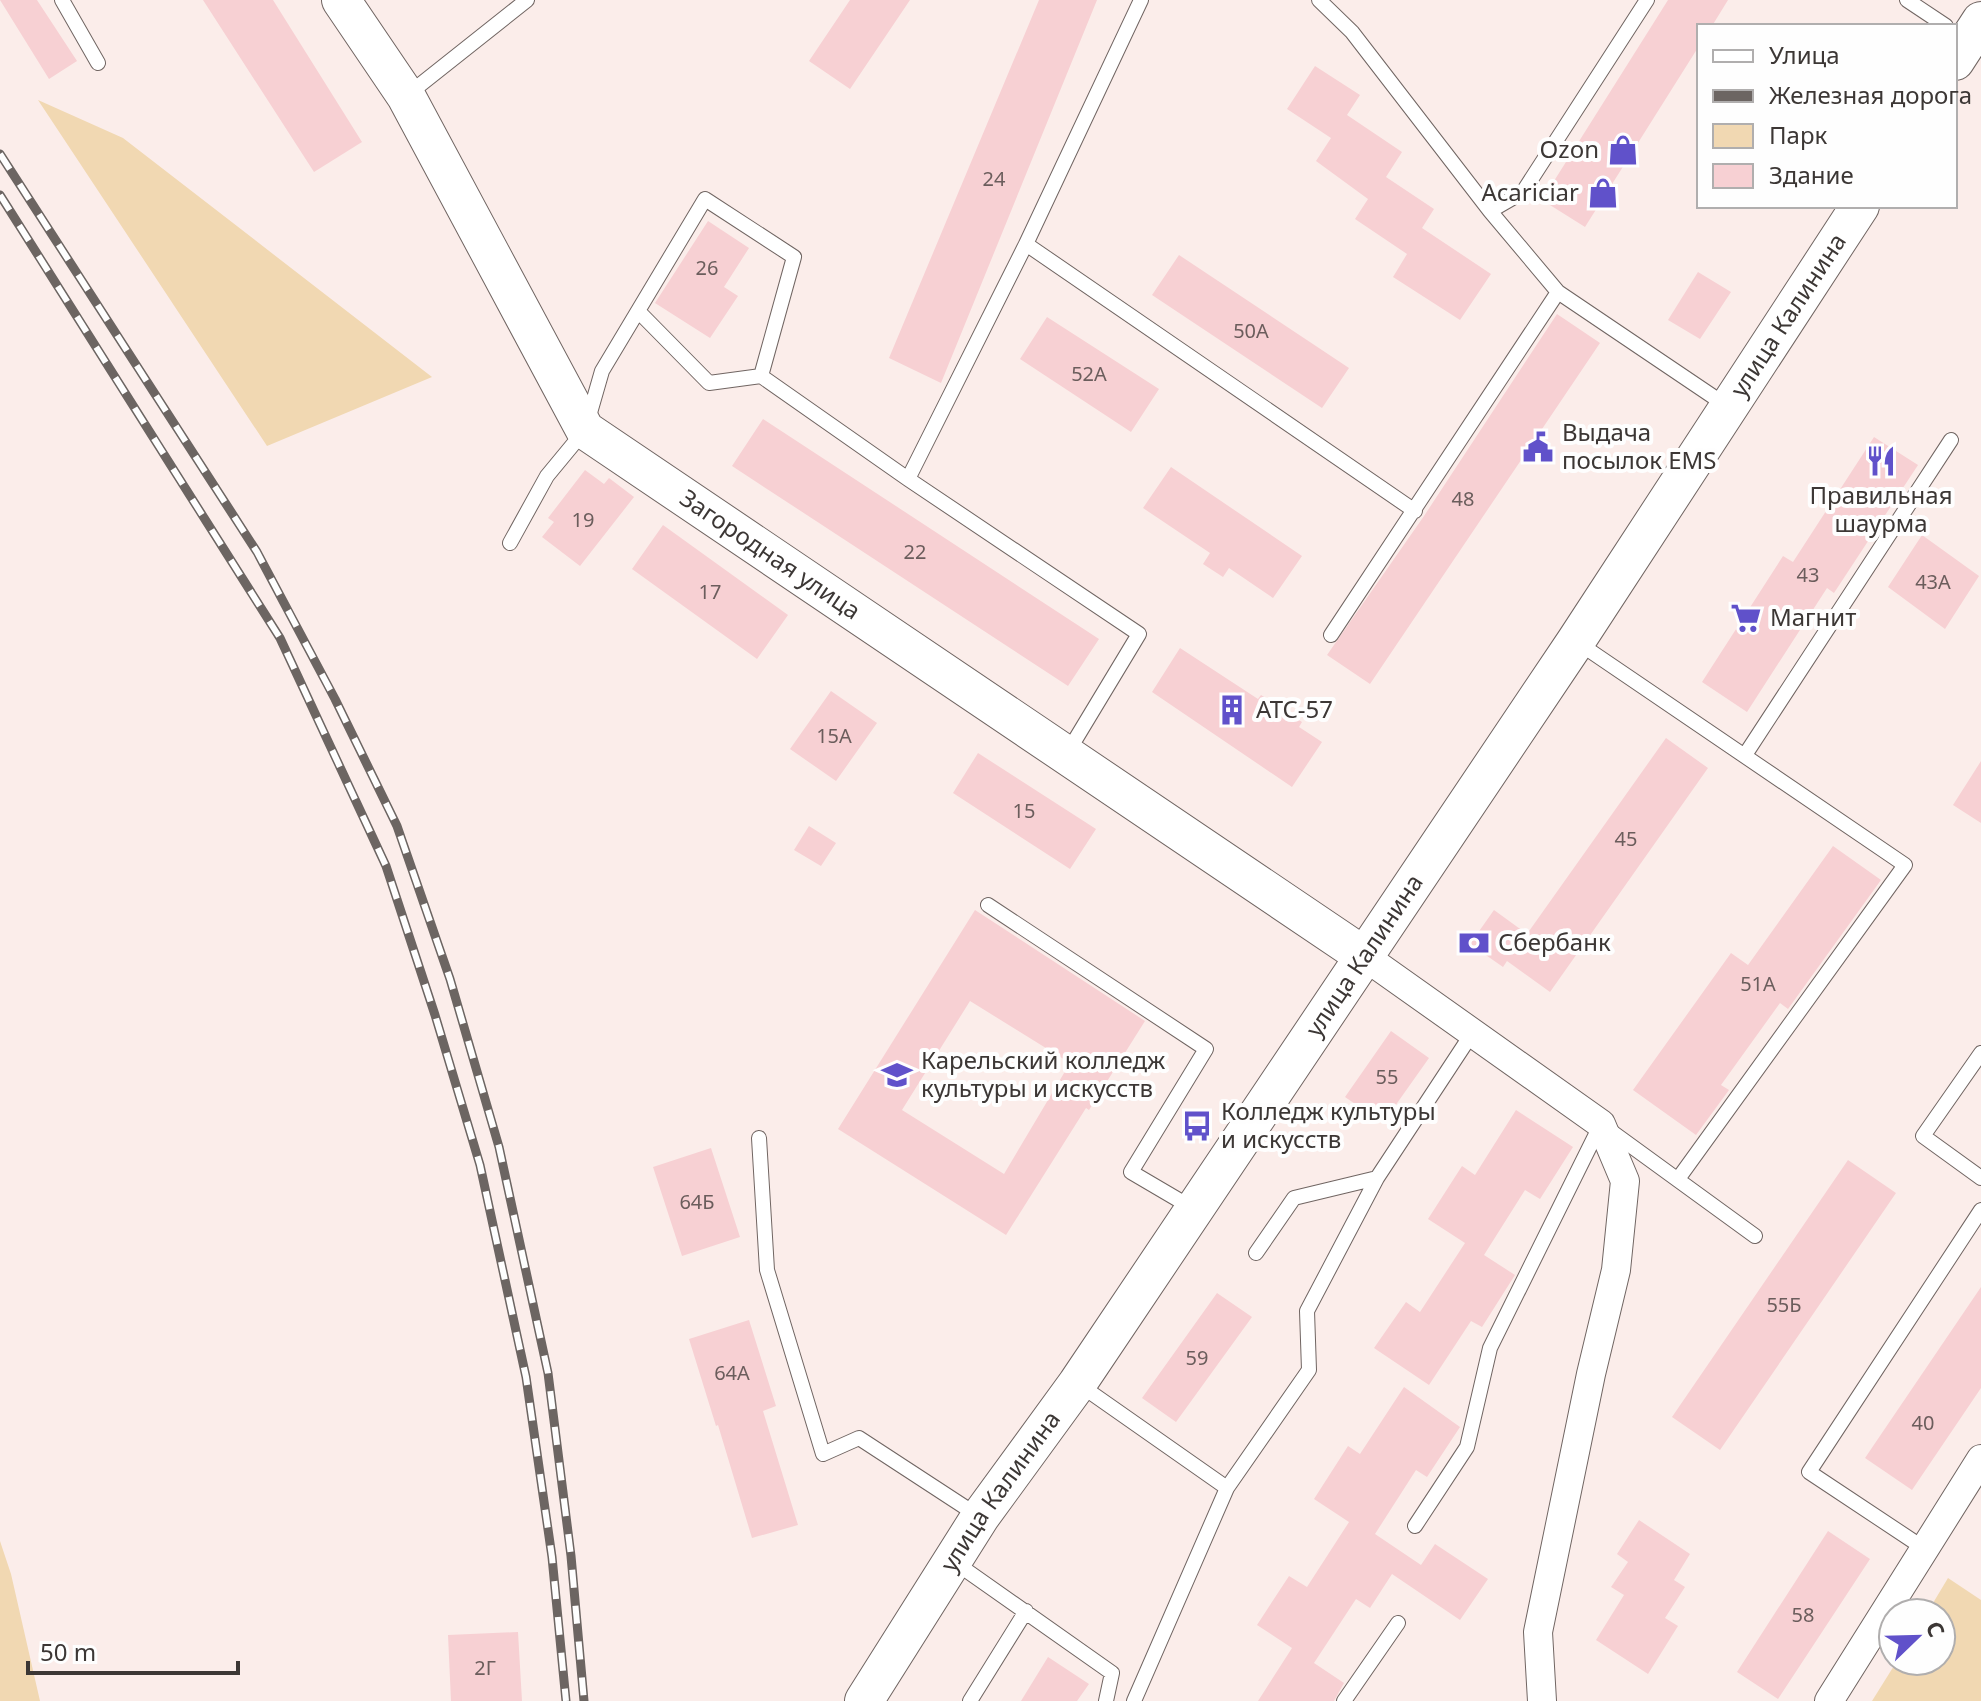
<svg xmlns="http://www.w3.org/2000/svg" width="1981" height="1701" viewBox="0 0 1981 1701" font-family="'Noto Sans',sans-serif">
	<rect width="100%" height="100%" fill="#fbedea"/>
	<path fill="#f1d8b2" d="M 38,100 L 123,138 L 432,377 L 267,446 Z
		M 0,1541 L 11,1574 L 40,1701 L 0,1701 Z
		M 1948,1578 L 1981,1600 L 1981,1701 L 1872,1701 L 1897,1661 L 1941,1661 L 1941,1613 L 1927,1613 Z"/>
	<path fill="#f7d0d3" fill-rule="evenodd" d="M 0,0 L 37,0 L 77,61 L 49,79 Z
		M 203,0 L 273,0 L 362,142 L 314,172 Z
		M 850,0 L 910,0 L 850,89 L 809,61 Z
		M 1039,0 L 1097,0 L 941,383 L 889,358 Z
		M 1668,0 L 1728,0 L 1712,26 L 1699,26 L 1699,46 L 1585,227 L 1542,200 Z
		M 1315,66 L 1360,95 L 1347,115 L 1402,152 L 1386,177 L 1434,209 L 1422,228 L 1491,274 L 1460,320 L 1393,277 L 1407,254 L 1355,219 L 1368,199 L 1316,161 L 1331,138 L 1287,109 Z
		M 708,221 L 749,248 L 724,287 L 738,296 L 710,338 L 655,303 Z
		M 1179,255 L 1349,368 L 1322,408 L 1152,295 Z
		M 1698,272 L 1731,292 L 1700,339 L 1668,320 Z
		M 1557,314 L 1600,343 L 1370,684 L 1327,655 L 1424,516 Z
		M 1047,317 L 1159,389 L 1131,432 L 1020,359 Z
		M 763,419 L 1099,639 L 1068,686 L 732,466 Z
		M 1874,437 L 1918,465 L 1834,593 L 1827,588 L 1747,712 L 1702,682 L 1783,556 L 1793,562 Z
		M 1171,467 L 1302,556 L 1273,598 L 1229,568 L 1223,577 L 1203,564 L 1210,553 L 1143,508 Z
		M 585,470 L 604,484 L 609,478 L 634,497 L 580,566 L 542,537 L 554,522 L 548,518 Z
		M 663,525 L 788,615 L 757,659 L 632,569 Z
		M 1922,535 L 1979,576 L 1945,629 L 1888,587 Z
		M 1180,648 L 1258,699 L 1261,695 L 1302,722 L 1299,727 L 1322,742 L 1292,787 L 1152,692 Z
		M 831,691 L 877,723 L 836,781 L 790,749 Z
		M 1666,738 L 1708,768 L 1550,992 L 1507,961 L 1503,967 L 1470,944 L 1494,910 L 1527,934 Z
		M 978,753 L 1096,829 L 1070,869 L 953,793 Z
		M 1981,761 L 1981,823 L 1953,805 Z
		M 809,826 L 836,843 L 821,866 L 794,850 Z
		M 1833,846 L 1881,880 L 1788,1009 L 1780,1003 L 1721,1085 L 1729,1090 L 1696,1135 L 1633,1090 L 1731,953 L 1748,965 Z
		M 975,910 L 1145,1021 L 1089,1110 L 1086,1108 L 1006,1235 L 838,1129 ZM 970,1001 L 1070,1063 L 1004,1174 L 902,1110 Z
		M 1391,1031 L 1429,1058 L 1383,1123 L 1345,1097 Z
		M 1516,1110 L 1573,1147 L 1540,1199 L 1525,1190 L 1484,1255 L 1515,1275 L 1482,1327 L 1471,1321 L 1429,1385 L 1374,1348 L 1406,1302 L 1420,1312 L 1465,1243 L 1428,1219 L 1462,1166 L 1475,1175 Z
		M 711,1148 L 740,1237 L 682,1256 L 653,1167 Z
		M 1848,1160 L 1896,1193 L 1720,1450 L 1672,1417 Z
		M 1981,1287 L 1981,1388 L 1912,1490 L 1865,1458 Z
		M 1217,1293 L 1252,1317 L 1176,1422 L 1142,1398 Z
		M 749,1320 L 776,1406 L 763,1411 L 798,1525 L 752,1538 L 718,1425 L 716,1426 L 689,1339 Z
		M 1404,1387 L 1460,1427 L 1427,1477 L 1416,1470 L 1375,1534 L 1421,1565 L 1435,1544 L 1488,1579 L 1460,1620 L 1392,1574 L 1370,1608 L 1356,1599 L 1314,1663 L 1344,1683 L 1334,1701 L 1258,1701 L 1292,1648 L 1257,1625 L 1289,1576 L 1307,1587 L 1349,1522 L 1314,1499 L 1348,1446 L 1360,1454 Z
		M 1639,1520 L 1690,1554 L 1674,1580 L 1685,1587 L 1665,1618 L 1678,1626 L 1648,1674 L 1596,1640 L 1624,1595 L 1611,1587 L 1628,1562 L 1617,1554 Z
		M 1828,1531 L 1870,1559 L 1778,1699 L 1737,1672 Z
		M 518,1632 L 522,1701 L 451,1701 L 448,1635 Z
		M 1048,1657 L 1089,1684 L 1077,1701 L 1021,1701 Z"/>
	<g fill="none" stroke-linecap="round" stroke-linejoin="round">
		<g stroke="#706562" stroke-width="16">
			<path id="lane" d="M 62,0 L 98,63
				M 1319,0 L 1352,32 L 1490,211 L 1523,192 L 1647,0
				M 1907,0 L 1946,26
				M 406,96 L 527,0
				M 1026,244 L 1141,0
				M 1558,292 L 1727,406
				M 639,312 L 709,383 L 761,376 L 908,479 L 1139,634 L 1066,755
				M 908,479 L 1026,244 L 1415,511
				M 510,543 L 547,476 L 585,430 L 602,371 L 705,199 L 794,257 L 761,376
				M 1331,635 L 1558,292 L 1490,211
				M 1577,642 L 1905,865 L 1678,1179
				M 1745,755 L 1951,440
				M 988,905 L 1206,1049 L 1131,1172 L 1194,1209
				M 1981,1053 L 1923,1136 L 1981,1178
				M 759,1138 L 767,1270 L 823,1454 L 859,1438 L 980,1517
				M 1256,1253 L 1294,1198 L 1377,1178
				M 1080,1385 L 1227,1488
				M 1415,1526 L 1467,1447 L 1490,1348 L 1601,1124 L 1755,1236
				M 1925,1549 L 1809,1472 L 1981,1210
				M 953,1561 L 1112,1673 L 1106,1701
				M 970,1701 L 1026,1611
				M 1134,1701 L 1227,1488 L 1309,1370 L 1307,1311 L 1377,1178 L 1473,1032
				M 1344,1701 L 1398,1623"/>
		</g>
		<g stroke="#706562" stroke-width="30">
			<path id="street" d="M 1364,956 L 1601,1124 L 1625,1181 L 1616,1270 L 1591,1374 L 1538,1632 L 1542,1701
				M 1829,1701 L 1981,1459"/>
		</g>
		<g stroke="#706562" stroke-width="40">
			<g id="secondary">
				<path id="s1" d="M 341,0 L 406,96 L 585,430 L 1364,956"/>
				<path d="M 1955,61 L 1981,21"/>
				<path id="s2" d="M 864,1701 L 980,1517 L 1077,1384 L 1576,641 L 1860,206"/>
			</g>
		</g>
		<use href="#lane" stroke="#fff" stroke-width="14"/>
		<use href="#street" stroke="#fff" stroke-width="28"/>
		<use href="#secondary" stroke="#fff" stroke-width="38"/>
		<g stroke="#6c6562" stroke-width="9">
			<path id="rail" d="M 0,154 L 257,552 L 335,699 L 397,826 L 450,979 L 499,1147 L 548,1373 L 571,1556 L 584,1701
				M 0,195 L 280,638 L 386,866 L 435,1015 L 480,1165 L 526,1377 L 552,1557 L 566,1701"/>
		</g>
		<use href="#rail" stroke="#fefefe" stroke-width="6" stroke-dasharray="18" stroke-linecap="butt"/>
	</g>
	<defs>
		<g id="shop-bare" transform="scale(2.4)"><path d="M-5-2.5h2.3a2.7 3.5 0 0 1 5.4 0H5L5.5 6h-11ZM-1.5-2.5h3a1.5 2.3 0 0 0-3 0Z" fill="#6051ca" stroke="#fefefe" stroke-width="2.5" paint-order="stroke"/></g>
		<g id="civic-bare" transform="scale(2.4)"><path d="M-.6-6.5H3V-4.5H.6V-3L4-1V1h2V6H-6V1h2V-1L-.6-3ZM-1.2 2.5V6h2.4V2.5Z" fill="#6051ca" stroke="#fefefe" stroke-width="2.5" paint-order="stroke"/></g>
		<g id="restaurant-bare" transform="scale(2.4)"><path d="M-5-6h1v4h1v-4h1v4h1v-4h1v5L-1.5 .5V6h-2V.5L-5-1ZM5-6V6H3V1.5H1.5Q1.5-4 5-6Z" fill="#6051ca" stroke="#fefefe" stroke-width="2.5" paint-order="stroke"/></g>
		<g id="supermarket-bare" transform="scale(2.4)"><path d="M-6-5.5h2.5l.6 2H6L4.5 2H-2.5L-4.4-4H-6ZM-1.5 3.2a1.3 1.3 0 1 0 .1 0ZM3 3.2a1.3 1.3 0 1 0 .1 0Z" fill="#6051ca" stroke="#fefefe" stroke-width="2.5" paint-order="stroke"/></g>
		<g id="building-bare" transform="scale(2.4)"><path d="M-4-6H4V6H1V3H-1V6H-4ZM-2.5-4.3h1.7v1.8h-1.7ZM.8-4.3h1.7v1.8H.8ZM-2.5-1h1.7V.8h-1.7ZM.8-1h1.7V.8H.8Z" fill="#6051ca" stroke="#fefefe" stroke-width="2.5" paint-order="stroke"/></g>
		<g id="bank-bare" transform="scale(2.4)"><path d="M-6-4H6V4H-6ZM0-2.3a2.3 2.3 0 1 0 0 4.6a2.3 2.3 0 1 0 0-4.6Z" fill="#6051ca" stroke="#fefefe" stroke-width="2.5" paint-order="stroke"/></g>
		<g id="university-bare" transform="scale(2.4)"><path d="M0-5L7-2L0 1L-7-2ZM-4 1L0 2.5L4 1V4Q0 6-4 4Z" fill="#6051ca" stroke="#fefefe" stroke-width="2.5" paint-order="stroke"/></g>
		<g id="bus-bare" transform="scale(2.4)"><path d="M-5-6H5V4H4V6H2V4H-2V6H-4V4H-5ZM-3.5-4V0h7V-4ZM-3.5 1.2v1.5H-2V1.2ZM2 1.2v1.5H3.5V1.2Z" fill="#6051ca" stroke="#fefefe" stroke-width="2.5" paint-order="stroke"/></g>
	</defs>
	<g fill-rule="evenodd">
		<use href="#shop-bare" x="1623" y="150"/>
		<use href="#shop-bare" x="1603" y="193"/>
		<use href="#civic-bare" x="1538" y="447"/>
		<use href="#restaurant-bare" x="1881" y="461"/>
		<use href="#supermarket-bare" x="1746" y="618"/>
		<use href="#building-bare" x="1232" y="710"/>
		<use href="#bank-bare" x="1474" y="943"/>
		<use href="#university-bare" x="897" y="1075"/>
		<use href="#bus-bare" x="1197" y="1126"/>
	</g>
	<g text-anchor="middle" stroke-width="8" stroke-linejoin="round" paint-order="stroke">
		<g font-size="20" fill="#6b5d5c">
			<text x="994" y="186">24</text>
			<text x="707" y="275">26</text>
			<text x="1251" y="338">50А</text>
			<text x="1089" y="381">52А</text>
			<text x="1463" y="506">48</text>
			<text x="583" y="527">19</text>
			<text x="915" y="559">22</text>
			<text x="1808" y="582">43</text>
			<text x="1933" y="589">43А</text>
			<text x="710" y="599">17</text>
			<text x="834" y="743">15А</text>
			<text x="1024" y="818">15</text>
			<text x="1626" y="846">45</text>
			<text x="1758" y="991">51А</text>
			<text x="1387" y="1084">55</text>
			<text x="697" y="1209">64Б</text>
			<text x="1784" y="1312">55Б</text>
			<text x="1197" y="1365">59</text>
			<text x="732" y="1380">64А</text>
			<text x="1923" y="1430">40</text>
			<text x="1803" y="1622">58</text>
			<text x="485" y="1675">2Г</text>
		</g>
		<g font-size="24" fill="#3c3735" stroke="#fefefe" text-anchor="start">
			<text x="1599" y="158" text-anchor="end">Ozon</text>
			<text x="1579" y="201" text-anchor="end">Acariciar</text>
			<text x="1562" y="441">Выдача<tspan x="1562" dy="28">посылок EMS</tspan></text>
			<text x="1881" y="504" text-anchor="middle">Правильная<tspan x="1881" dy="28">шаурма</tspan></text>
			<text x="1770" y="626">Магнит</text>
			<text x="1256" y="718">АТС-57</text>
			<text x="1498" y="951">Сбербанк</text>
			<text x="921" y="1069">Карельский колледж<tspan x="921" dy="28">культуры и искусств</tspan></text>
			<text x="1221" y="1120">Колледж культуры<tspan x="1221" dy="28">и искусств</tspan></text>
		</g>
		<g font-size="24" fill="#3c3735" stroke="#fefefe">
			<text dy="8" stroke="none"><textPath href="#s2" startOffset="1666">улица Калинина</textPath></text>
			<text dy="8" stroke="none"><textPath href="#s1" startOffset="718">Загородная улица</textPath></text>
			<text dy="8" stroke="none"><textPath href="#s2" startOffset="898">улица Калинина</textPath></text>
			<text dy="8" stroke="none"><textPath href="#s2" startOffset="250">улица Калинина</textPath></text>
		</g>
	</g>
	<rect x="1697" y="24" width="260" height="184" fill="#fefefe" stroke="#b0aeae" stroke-width="2"/>
	<rect x="1713" y="50" width="40" height="12" fill="#ffffff" stroke="#b0aeae" stroke-width="2"/>
	<text x="1769" y="64" font-size="24" fill="#3c3735">Улица</text>
	<rect x="1713" y="90" width="40" height="12" fill="#6c6562" stroke="#b0aeae" stroke-width="2"/>
	<text x="1769" y="104" font-size="24" fill="#3c3735">Железная дорога</text>
	<rect x="1713" y="124" width="40" height="24" fill="#f1d8b2" stroke="#b0aeae" stroke-width="2"/>
	<text x="1769" y="144" font-size="24" fill="#3c3735">Парк</text>
	<rect x="1713" y="164" width="40" height="24" fill="#f7d0d3" stroke="#b0aeae" stroke-width="2"/>
	<text x="1769" y="184" font-size="24" fill="#3c3735">Здание</text>
	<g transform="translate(1917 1637) rotate(67)"><circle r="38" fill="#fefefe" stroke="#b0aeae" stroke-width="2"/>
	<path d="M0-6L14 30L0 20L-14 30Z" fill="#6051ca"/>
	<text y="-12" font-size="22" font-weight="bold" text-anchor="middle" fill="#3c3735">С</text>
	</g>
	<path d="M28 1661v12h210v-12" fill="none" stroke="#3c3735" stroke-width="4"/>
	<text x="40" y="1661" font-size="24" fill="#3c3735" stroke="#fefefe" stroke-width="6" paint-order="stroke">50 m</text>
</svg>
